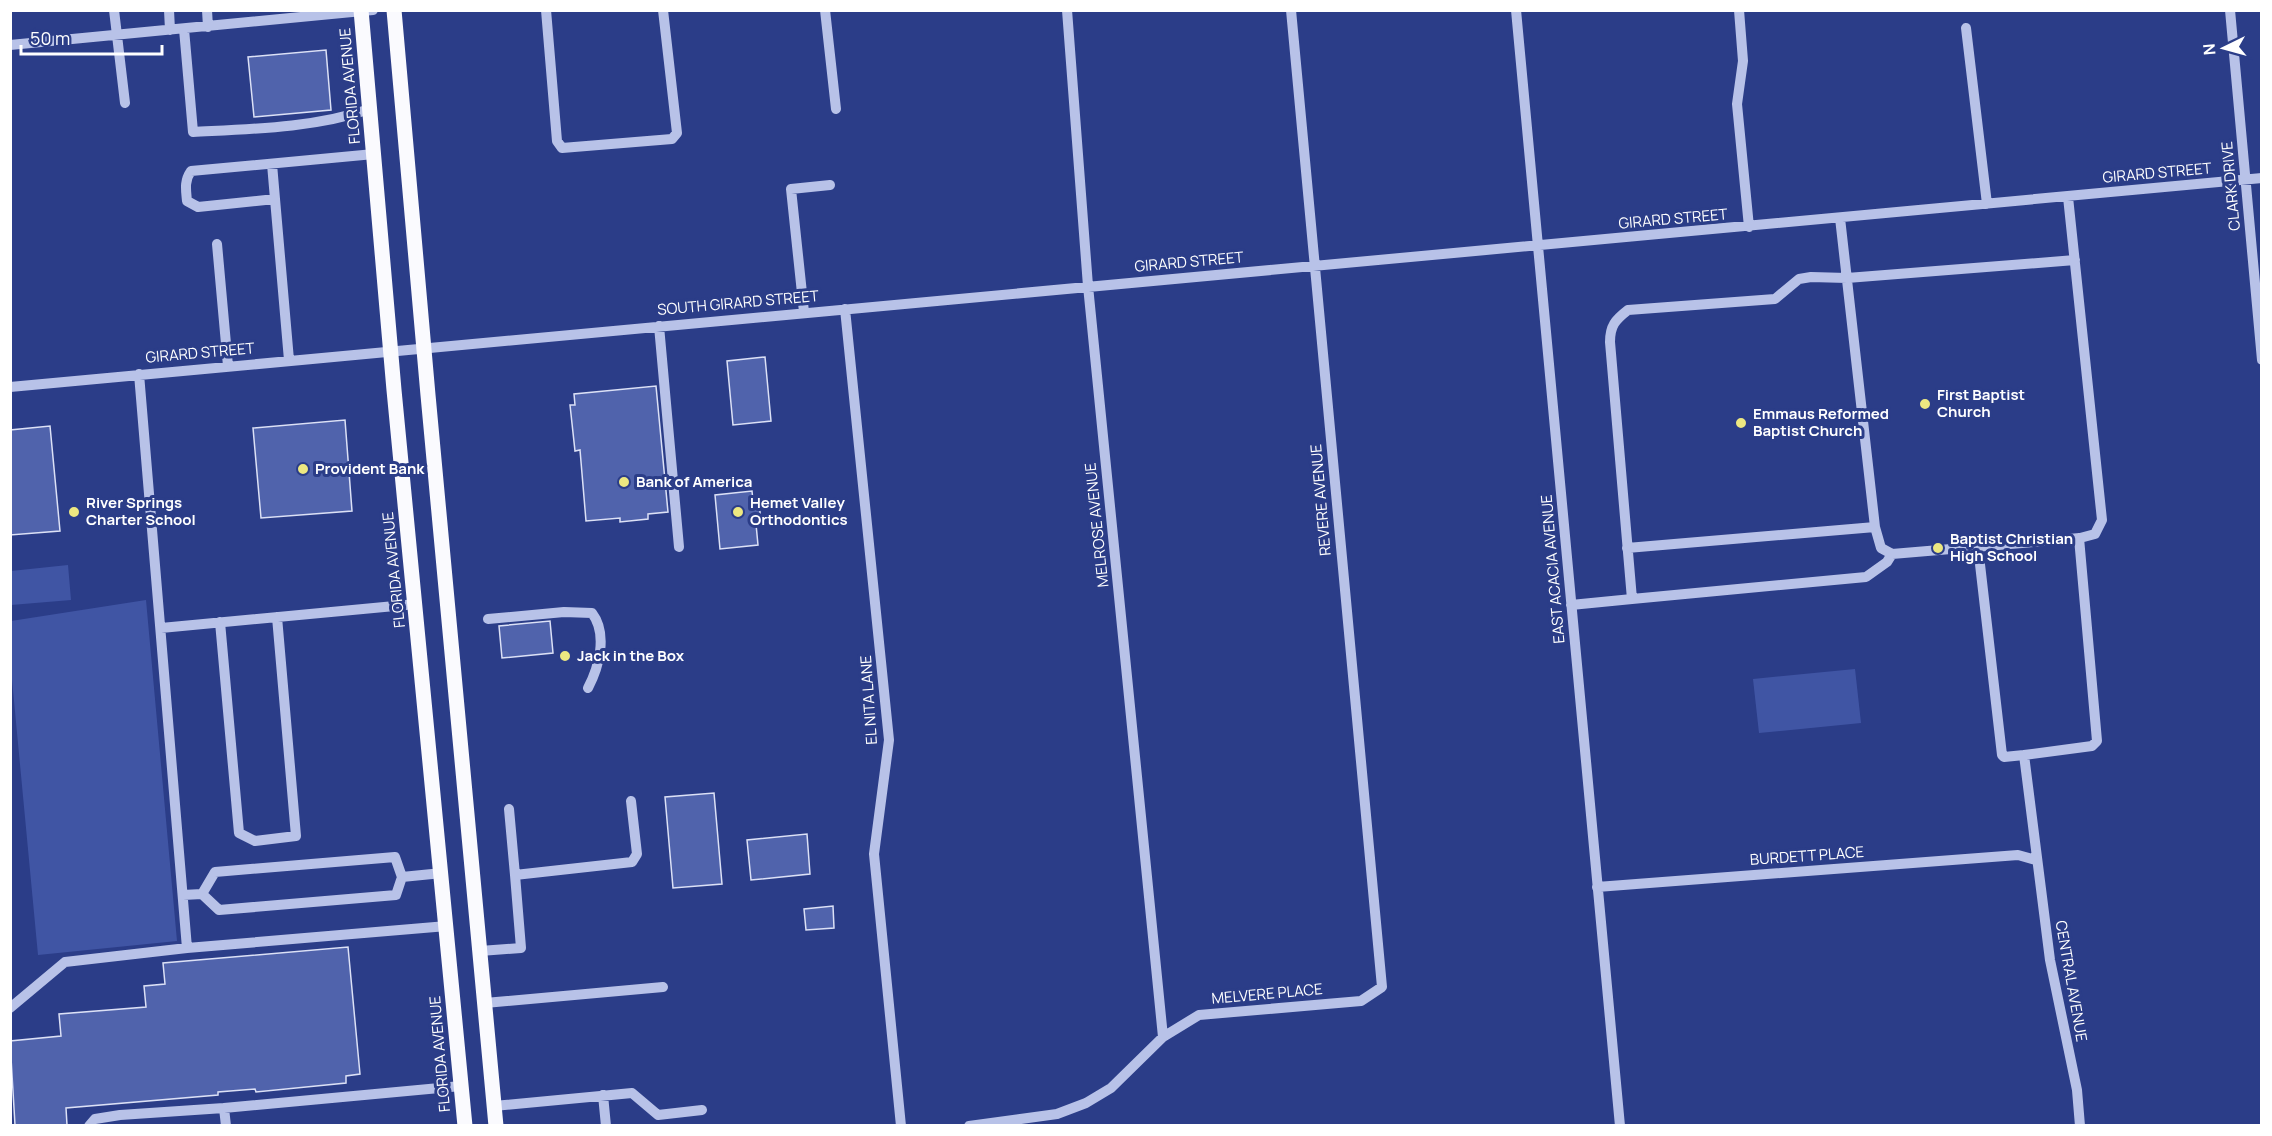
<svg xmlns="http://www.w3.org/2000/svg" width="2272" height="1136" viewBox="0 0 2272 1136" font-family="Manrope,sans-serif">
	<rect width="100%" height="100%" fill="#2b3d88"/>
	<path fill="#4055a4" d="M 68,565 L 71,600 L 11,605 L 11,571 Z
		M 146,600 L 177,941 L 38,955 L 11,669 L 11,621 Z
		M 1855,669 L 1861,723 L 1759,733 L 1753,679 Z"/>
	<path fill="#5063ac" stroke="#dce1f6" stroke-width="1.5" d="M 326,50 L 331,110 L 254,117 L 248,57 Z
		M 765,357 L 771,421 L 733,425 L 727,361 Z
		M 656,386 L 668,512 L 648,514 L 648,519 L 620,522 L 620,518 L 586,521 L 580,450 L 575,451 L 570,405 L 575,405 L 574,394 Z
		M 345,420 L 352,511 L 261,518 L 253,428 Z
		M 50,426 L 60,531 L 10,535 L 10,430 Z
		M 752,491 L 753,501 L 759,501 L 761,523 L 756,524 L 758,545 L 720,549 L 715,495 Z
		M 550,621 L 553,653 L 502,658 L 499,626 Z
		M 714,793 L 722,884 L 673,888 L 665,797 Z
		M 807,834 L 810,874 L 751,880 L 747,840 Z
		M 833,906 L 834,928 L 806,930 L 804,909 Z
		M 348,947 L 360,1074 L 346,1076 L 346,1083 L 256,1092 L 255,1089 L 218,1092 L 218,1095 L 66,1108 L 67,1125 L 15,1125 L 10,1041 L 61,1036 L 59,1014 L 146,1007 L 144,986 L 165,984 L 163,963 Z"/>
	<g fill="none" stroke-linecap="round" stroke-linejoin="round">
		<path stroke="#b8c2e8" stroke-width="10" d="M 114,10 L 125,103
			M 169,10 L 170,30
			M 207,10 L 208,27
			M 546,10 L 557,141 L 562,148 L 672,139 L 677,133 L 663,10
			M 825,10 L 836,109
			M 1067,10 L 1088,286 L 1163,1037
			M 1516,10 L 1620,1126
			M 1739,10 L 1743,61 L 1737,104 L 1749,227
			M 2230,10 L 2262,360
			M 1966,28 L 1987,204
			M 184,29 L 193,132 C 252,129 314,128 370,109
			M 10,45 L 373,10
			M 272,164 L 275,199
			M 1840,218 L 1875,527 L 1881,548 L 1892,554 L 2080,538 L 2095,534 L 2102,520 L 2068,197
			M 217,244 L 228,366
			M 845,309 L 889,740 L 874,854 L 901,1126
			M 804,312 L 791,189 L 830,185
			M 659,326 L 679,547
			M 289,360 L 275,199 L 198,207 L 187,201 C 186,190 184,181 191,171 L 374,154
			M 139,374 L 187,948 L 447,926
			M 10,387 L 2262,178
			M 1978,547 L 2002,755 L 2004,757 L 2024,755 L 2050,960 L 2077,1090 L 2080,1126
			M 1627,548 L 1875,527
			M 1892,554 L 1887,562 L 1866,577 L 1632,599 L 1610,342 C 1610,326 1615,320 1628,310 L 1775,299 L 1799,279 L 1811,277 L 1847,278 L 2075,260
			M 1571,605 L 1632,599
			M 488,619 L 564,612 L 592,613 C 608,634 599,667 588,688
			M 220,622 L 239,833 L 255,841 L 296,836 L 277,617
			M 161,628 L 416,604
			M 2024,755 L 2092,746 L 2097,741 L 2079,538
			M 509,809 L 515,875
			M 1597,887 L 2018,855 L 2036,860
			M 202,894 L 215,872 L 395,857 L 402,877
			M 183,895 L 202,894 L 219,910 L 396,895 L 402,877 L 442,873
			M 480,951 L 521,948 L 515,875 L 632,862 L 637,854 L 631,801
			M 485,1003 L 663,987
			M 10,1008 L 65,962 L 187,948
			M 603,1095 L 606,1126
			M 494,1106 L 632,1093 L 658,1115 L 702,1110
			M 224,1108 L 461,1086
			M 89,1126 L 95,1119 L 120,1115 L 224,1108 L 226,1126
			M 969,1126 L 1057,1114 L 1086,1103 L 1111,1088 L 1163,1037 L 1199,1015 L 1361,1001 L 1382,987 L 1291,10"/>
		<path stroke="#fafafe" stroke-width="15" d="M 361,10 L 394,390 L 465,1126
			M 394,10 L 428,395 L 496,1126"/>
	</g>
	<g fill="#ede881" stroke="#2b3d88" stroke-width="2">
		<circle cx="1925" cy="404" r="6"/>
		<circle cx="1741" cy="423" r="6"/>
		<circle cx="303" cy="469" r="6"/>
		<circle cx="624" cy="482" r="6"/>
		<circle cx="74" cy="512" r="6"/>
		<circle cx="738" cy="512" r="6"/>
		<circle cx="1938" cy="548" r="6"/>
		<circle cx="565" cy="656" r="6"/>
	</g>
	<g text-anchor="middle" stroke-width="6" stroke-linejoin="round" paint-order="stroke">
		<g font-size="15" fill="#fff" stroke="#2b3d88">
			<text transform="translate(350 86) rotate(-95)" y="5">FLORIDA AVENUE</text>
			<text transform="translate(2157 173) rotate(-5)" y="5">GIRARD STREET</text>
			<text transform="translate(2231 186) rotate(-95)" y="5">CLARK DRIVE</text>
			<text transform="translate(1673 219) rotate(-5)" y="5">GIRARD STREET</text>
			<text transform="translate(1189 262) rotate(-5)" y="5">GIRARD STREET</text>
			<text transform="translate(738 303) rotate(-5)" y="5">SOUTH GIRARD STREET</text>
			<text transform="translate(200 353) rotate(-5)" y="5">GIRARD STREET</text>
			<text transform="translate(1321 500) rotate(-95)" y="5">REVERE AVENUE</text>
			<text transform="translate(1097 525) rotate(-96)" y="5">MELROSE AVENUE</text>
			<text transform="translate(1553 569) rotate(-95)" y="5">EAST ACACIA AVENUE</text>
			<text transform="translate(394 570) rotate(-96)" y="5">FLORIDA AVENUE</text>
			<text transform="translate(869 700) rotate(-94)" y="5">EL NITA LANE</text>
			<text transform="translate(1807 856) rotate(-4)" y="5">BURDETT PLACE</text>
			<text transform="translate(2071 981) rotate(80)" y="5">CENTRAL AVENUE</text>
			<text transform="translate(1267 994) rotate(-5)" y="5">MELVERE PLACE</text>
			<text transform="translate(440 1054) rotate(-95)" y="5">FLORIDA AVENUE</text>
		</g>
		<g font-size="15" font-weight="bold" fill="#fff" stroke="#2b3d88" text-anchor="start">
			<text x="1937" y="400">First Baptist<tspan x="1937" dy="17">Church</tspan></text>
			<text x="1753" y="419">Emmaus Reformed<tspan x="1753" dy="17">Baptist Church</tspan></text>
			<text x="315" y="474">Provident Bank</text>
			<text x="636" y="487">Bank of America</text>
			<text x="86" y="508">River Springs<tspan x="86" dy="17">Charter School</tspan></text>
			<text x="750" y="508">Hemet Valley<tspan x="750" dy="17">Orthodontics</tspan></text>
			<text x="1950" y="544">Baptist Christian<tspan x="1950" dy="17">High School</tspan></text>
			<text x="577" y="661">Jack in the Box</text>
		</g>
	</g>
	<rect width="2272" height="1136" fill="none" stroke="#ffffff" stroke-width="24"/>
	<g transform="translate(2224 48) rotate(265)" stroke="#2b3d88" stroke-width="4.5" paint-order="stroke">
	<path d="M0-4.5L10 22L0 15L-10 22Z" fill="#ffffff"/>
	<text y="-9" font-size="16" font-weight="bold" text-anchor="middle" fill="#ffffff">N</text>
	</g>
	<path d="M21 45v9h141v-9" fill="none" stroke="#ffffff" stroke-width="3"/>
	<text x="30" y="45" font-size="18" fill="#ffffff" stroke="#2b3d88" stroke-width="4.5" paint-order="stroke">50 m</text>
</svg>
